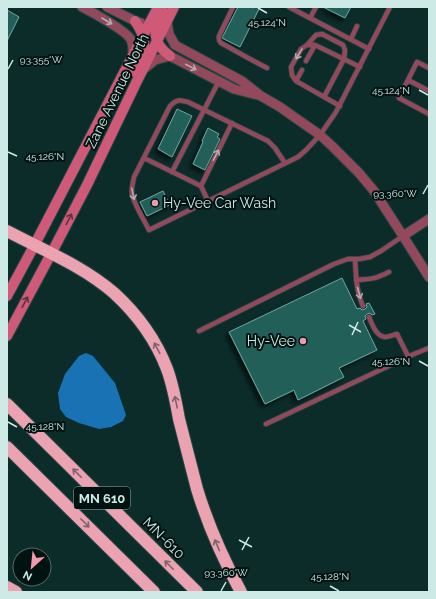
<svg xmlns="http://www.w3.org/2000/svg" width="436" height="599" viewBox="0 0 436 599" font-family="Raleway,sans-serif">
	<defs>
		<filter id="shadow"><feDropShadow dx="-3.5" dy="3.5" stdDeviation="2" flood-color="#0009"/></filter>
	</defs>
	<rect width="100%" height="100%" fill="#0c2c29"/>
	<path fill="#1872b3" d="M 86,353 L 93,356 L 115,383 L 126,415 L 123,421 L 111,427 L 99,429 L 79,423 L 66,417 L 60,409 L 58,393 L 65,374 L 79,356 Z"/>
	<path fill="#205f59" stroke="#6ca7a0" filter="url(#shadow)" d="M 238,7 L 260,7 L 240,47 L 222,38 Z
		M 323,7 L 351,7 L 345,18 Z
		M 7,10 L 19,17 L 7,41 Z
		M 177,109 L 192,116 L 172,157 L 158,149 Z
		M 208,128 L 219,134 L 217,137 L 220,139 L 205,170 L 193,164 L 203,142 L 202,141 Z
		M 163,191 L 170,205 L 147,216 L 140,202 Z
		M 342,278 L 357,309 L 360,308 L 362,310 L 365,309 L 367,307 L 366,304 L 369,303 L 375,314 L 372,315 L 370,313 L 367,314 L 365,316 L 366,319 L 363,321 L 377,350 L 339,368 L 344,377 L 298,400 L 294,390 L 265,404 L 229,332 Z"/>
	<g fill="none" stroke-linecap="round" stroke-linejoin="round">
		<g stroke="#274743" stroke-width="6">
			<path id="lane" d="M 233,7 L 220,34 C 218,38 218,40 221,43 C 236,51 251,60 267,68
				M 289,7 L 369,49
				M 310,18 L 316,7
				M 351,39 L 357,26
				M 307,45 L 316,35 L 322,34 L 343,45 L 345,50 L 344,59 L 324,97
				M 306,61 L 315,45
				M 408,80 L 417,62 L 429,68
				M 296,81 L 302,70
				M 429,91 L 408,80 L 399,98 L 429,114
				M 340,106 L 296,81 L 292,75 L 291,67 L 301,49 L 307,45 L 315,45 L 360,67
				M 144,158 L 201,186 L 208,201
				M 285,163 L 275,148 L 268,141 L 188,102 C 179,100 177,99 170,106 L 134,177 C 133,183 131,188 132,194 C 134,204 144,220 149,230 L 298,157 L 306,150 L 320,135 L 336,112 L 390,7
				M 172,172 L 219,81
				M 201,186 L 232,123
				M 355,259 C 356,275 356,291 363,306
				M 356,280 C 372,279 375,279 389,272
				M 369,317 C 372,324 376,336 385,337 C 389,337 393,335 397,334 L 408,356
				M 199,331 L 334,264 L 348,259 L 359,259 L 370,257 L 381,251 L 403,236
				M 266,424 L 414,354 L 429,348"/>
		</g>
		<g stroke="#274743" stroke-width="11">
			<path id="street" d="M 82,7 C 92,12 127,31 131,40 C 133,44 133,51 133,56
				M 107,7 L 135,21 L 141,23
				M 167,22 L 169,34 L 175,45 L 242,81 L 261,96 L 280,107 L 297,119 L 320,135 L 332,146 L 359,173 L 374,191 L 403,236 L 429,277
				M 144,69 L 155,60 L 170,56 L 234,89 L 258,95
				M 403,236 L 429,219"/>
		</g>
		<g stroke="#274743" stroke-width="12">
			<path id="secondary" d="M 163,11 C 153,30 151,42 170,56
				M 135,72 C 144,51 150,42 135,21
				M 7,296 L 34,246 L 158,7
				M 7,336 L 51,254 L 87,185 L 136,83 L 174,7"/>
		</g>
		<g stroke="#274743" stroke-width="14">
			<path id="highway" d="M 7,231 C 43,250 83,266 114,293 C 137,314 156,340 167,369 C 173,385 176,402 179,419 C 185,442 191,466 197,489 C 208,525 223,559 241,592
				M 7,404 L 197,592
				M 7,447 L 154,592
				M 7,587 L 16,592"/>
		</g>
		<use href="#lane" stroke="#92495b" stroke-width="4.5"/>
		<use href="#street" stroke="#92495b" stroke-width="9"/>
		<use href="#secondary" stroke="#cf5a78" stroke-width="10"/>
		<use href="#highway" stroke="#eba2b1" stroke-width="12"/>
	</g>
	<defs><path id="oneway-shaft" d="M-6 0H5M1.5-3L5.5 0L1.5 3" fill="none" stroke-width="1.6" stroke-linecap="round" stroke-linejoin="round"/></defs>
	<g stroke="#b5aaae">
		<use href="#oneway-shaft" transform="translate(107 21) rotate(30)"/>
		<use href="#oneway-shaft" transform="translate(299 54) rotate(121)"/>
		<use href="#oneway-shaft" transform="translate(191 67) rotate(27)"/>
		<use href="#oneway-shaft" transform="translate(216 155) rotate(-63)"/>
		<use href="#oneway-shaft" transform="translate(133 194) rotate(79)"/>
		<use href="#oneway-shaft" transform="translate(359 293) rotate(75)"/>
	</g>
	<g stroke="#5d333f">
		<use href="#oneway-shaft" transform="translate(69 219) rotate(-63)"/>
		<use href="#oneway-shaft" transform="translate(25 302) rotate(-62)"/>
	</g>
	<g stroke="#816269">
		<use href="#oneway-shaft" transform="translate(157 348) rotate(-118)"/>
		<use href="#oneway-shaft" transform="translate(176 402) rotate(-102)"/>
		<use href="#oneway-shaft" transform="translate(77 473) rotate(-135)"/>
		<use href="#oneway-shaft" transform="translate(85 523) rotate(45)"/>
		<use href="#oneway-shaft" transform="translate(217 545) rotate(-113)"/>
		<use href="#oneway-shaft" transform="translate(169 565) rotate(-135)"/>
	</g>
	<path fill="none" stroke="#cdeae6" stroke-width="1.5" d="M 258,8 L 267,13M 8,69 L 13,60M 419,90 L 428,95M 8,152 L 17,156M 423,194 L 428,185M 349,325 L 361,332M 352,335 L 358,322M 419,361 L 428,366M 8,422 L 17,427M 239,540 L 252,547M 242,550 L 249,537M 330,586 L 339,591M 221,591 L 226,582"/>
	<g fill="#f29aac" stroke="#001311" stroke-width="1.5">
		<circle cx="155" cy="203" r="4"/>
		<circle cx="303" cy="341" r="4"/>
	</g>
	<g text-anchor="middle" stroke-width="4" stroke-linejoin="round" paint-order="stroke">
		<rect fill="#001311" stroke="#90aaa6" stroke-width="1" x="74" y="487" width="56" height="22" rx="3"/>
		<g font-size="13" font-weight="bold" fill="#cdeae6">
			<text x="102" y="503">MN 610</text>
		</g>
		<g font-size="14" fill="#cdeae6" stroke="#001311">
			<text transform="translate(117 91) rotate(-64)" y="5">Zane Avenue North</text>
			<text transform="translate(164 538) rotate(45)" y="5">MN-610</text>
		</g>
		<g font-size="14" fill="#cdeae6" stroke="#001311" text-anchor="start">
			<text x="163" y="208">Hy-Vee Car Wash</text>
			<text x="295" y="346" text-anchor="end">Hy-Vee</text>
		</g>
	</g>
	<g font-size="10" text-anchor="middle" fill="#cdeae6" stroke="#001311" stroke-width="4" stroke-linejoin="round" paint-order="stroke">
		<text x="267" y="26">45.124°N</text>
		<text x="41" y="63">93.355°W</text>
		<text x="391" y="94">45.124°N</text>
		<text x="45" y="160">45.126°N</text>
		<text x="395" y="197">93.360°W</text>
		<text x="391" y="365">45.126°N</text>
		<text x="45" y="430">45.128°N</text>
		<text x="226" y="576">93.360°W</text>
		<text x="330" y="580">45.128°N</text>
	</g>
	<rect width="436" height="599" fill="none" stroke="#cdeae6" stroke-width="16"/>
	<g transform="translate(32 567) rotate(207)"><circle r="19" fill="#001311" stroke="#526966"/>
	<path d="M0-3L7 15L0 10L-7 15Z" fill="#f29aac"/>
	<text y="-6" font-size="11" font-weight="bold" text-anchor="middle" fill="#cdeae6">N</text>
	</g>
</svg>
